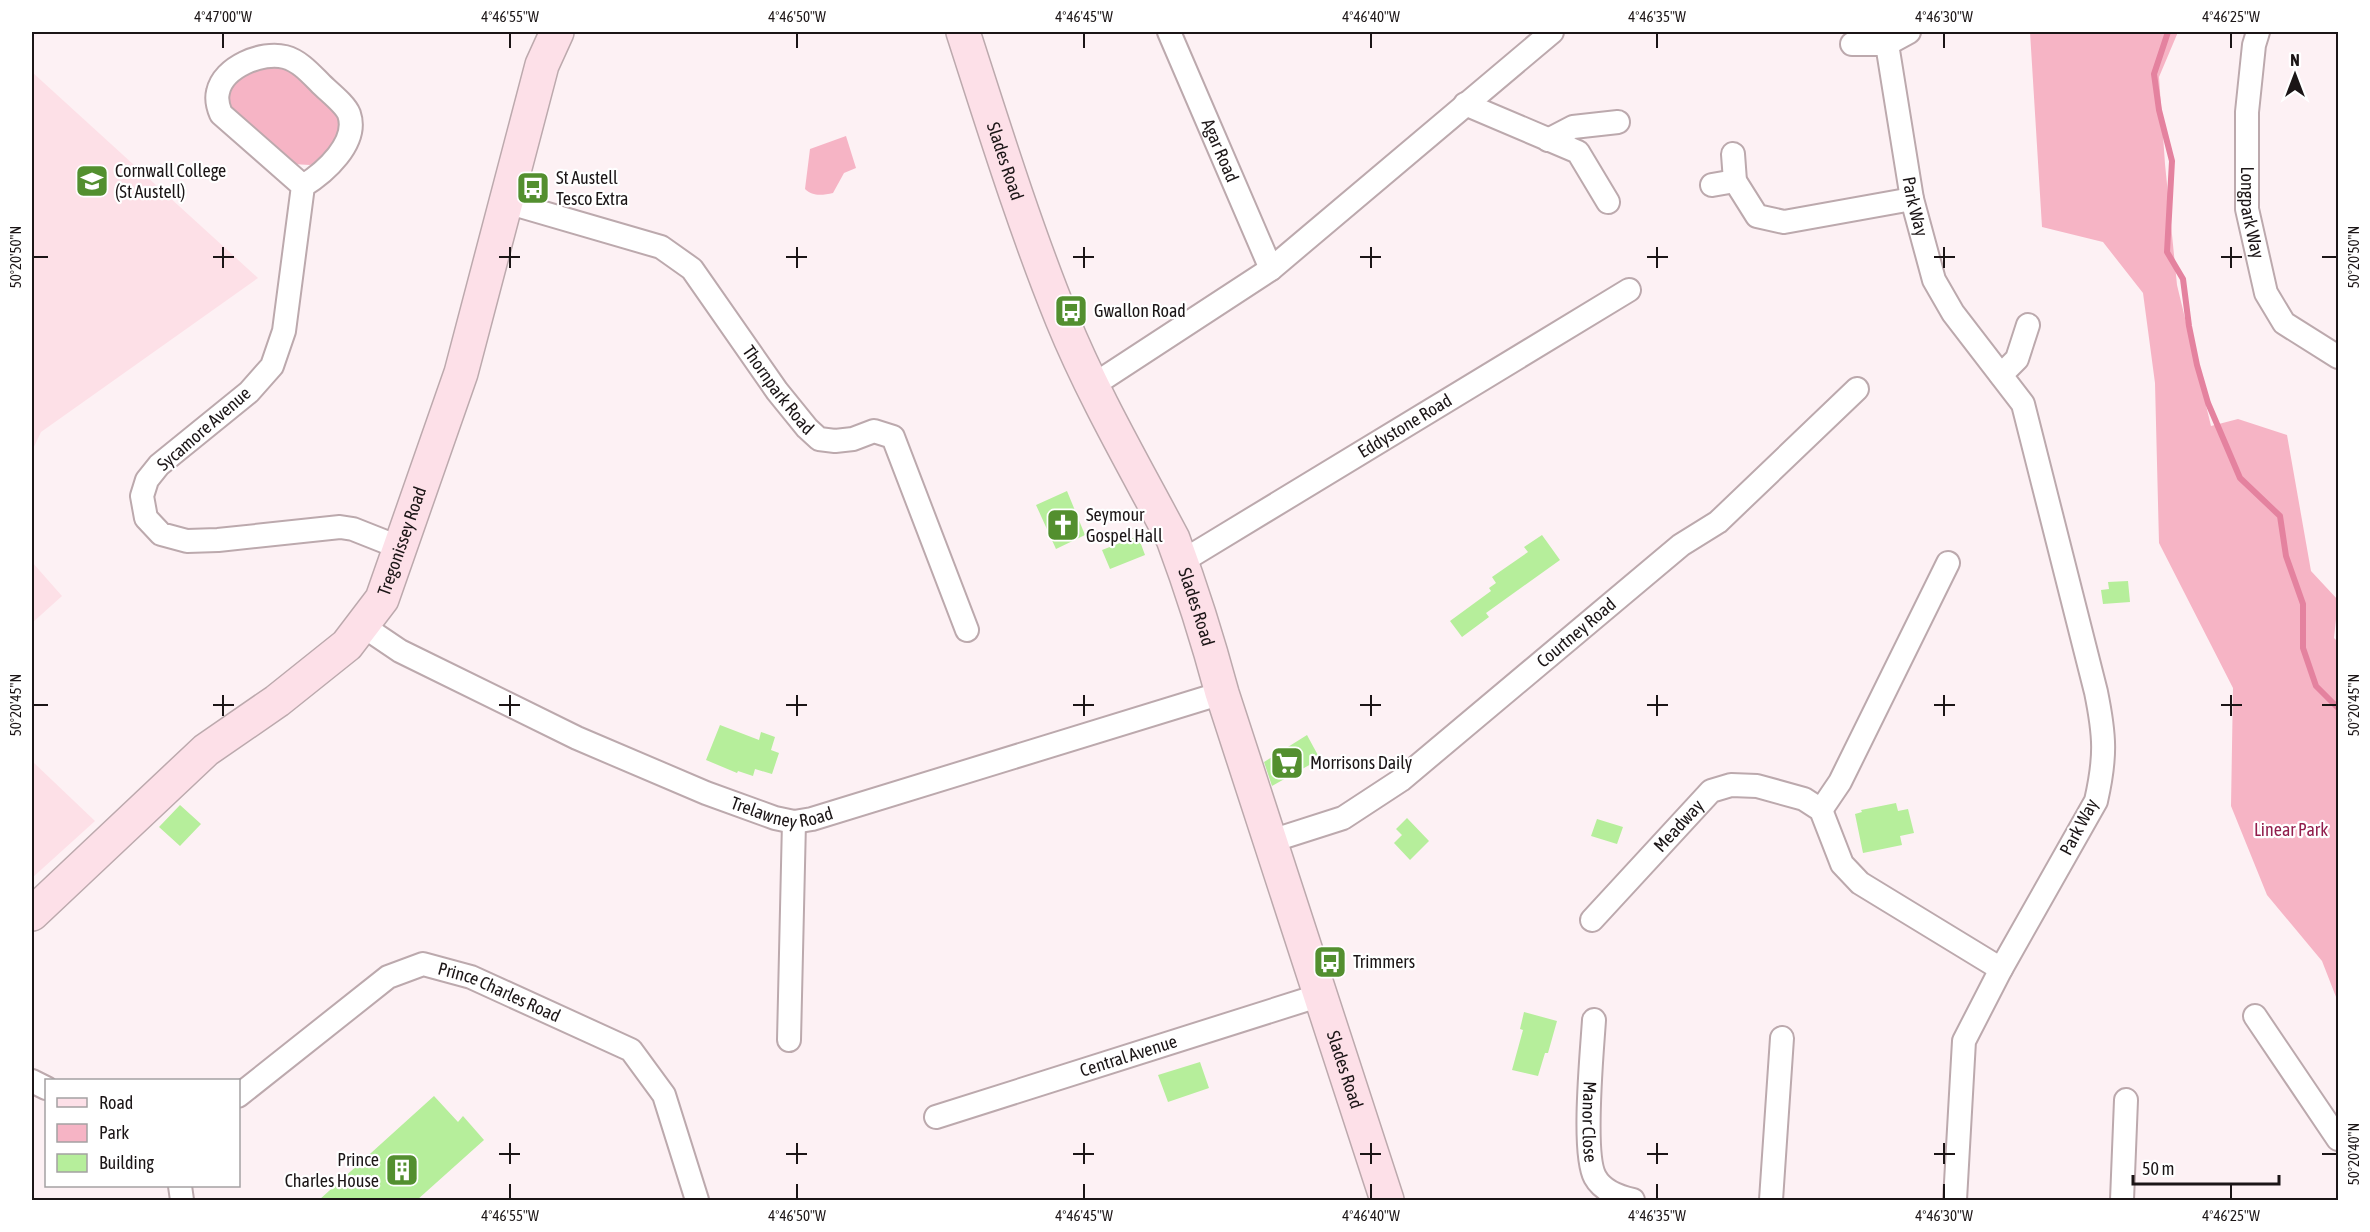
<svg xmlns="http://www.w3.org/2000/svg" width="2370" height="1232" viewBox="0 0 2370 1232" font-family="'Asap Condensed',sans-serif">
	<rect width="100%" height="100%" fill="#fdf1f4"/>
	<path fill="#fde0e7" d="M 32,72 L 258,278 L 41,432 L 32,451 Z
		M 32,562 L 62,596 L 32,623 Z
		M 32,761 L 95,821 L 32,878 Z"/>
	<path fill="#f6b4c5" d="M 2030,32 L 2178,32 L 2159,77 L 2165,164 L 2177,285 L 2211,426 L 2238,419 L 2287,435 L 2311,571 L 2338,600 L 2334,638 L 2338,642 L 2338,1002 L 2322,961 L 2267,895 L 2231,806 L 2233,688 L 2159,543 L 2155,383 L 2143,293 L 2103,242 L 2042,227 Z
		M 260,65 L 291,67 L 340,117 L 340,129 L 335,142 L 319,161 L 310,165 L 292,164 L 232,116 L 225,93 L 228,85 Z
		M 846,136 L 856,168 L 844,173 L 833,193 C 823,195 813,197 805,189 L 810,149 Z"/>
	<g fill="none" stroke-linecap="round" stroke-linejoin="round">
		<path stroke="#e4829f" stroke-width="6" d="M 2168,32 L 2154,74 L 2159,110 L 2172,161 L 2167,252 L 2183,279 L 2189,326 L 2197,365 L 2208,403 L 2240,478 L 2280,516 L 2286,556 L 2303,604 L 2303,648 L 2316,686 L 2338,708"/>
	</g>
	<path fill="#b6ee9b" d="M 1067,491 L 1085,535 L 1056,549 L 1036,505 Z
		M 1542,535 L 1560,560 L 1486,613 L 1489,617 L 1462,637 L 1450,621 L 1491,591 L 1489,588 L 1496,583 L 1492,577 L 1528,552 L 1524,547 Z
		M 1138,536 L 1145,555 L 1110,569 L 1102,550 Z
		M 2128,581 L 2130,602 L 2103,604 L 2101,590 L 2109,589 L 2108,582 Z
		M 720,725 L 759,740 L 761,732 L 775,737 L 771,750 L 779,753 L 772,774 L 755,769 L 753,776 L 738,771 L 737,773 L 706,760 Z
		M 1307,735 L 1320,759 L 1272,786 L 1264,762 Z
		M 1896,803 L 1898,811 L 1908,809 L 1914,833 L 1900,836 L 1902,845 L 1863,853 L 1855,814 L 1862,812 L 1861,810 Z
		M 180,805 L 201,824 L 180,846 L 159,827 Z
		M 1407,818 L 1429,841 L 1410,860 L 1394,843 L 1402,835 L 1396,829 Z
		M 1597,819 L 1623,827 L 1617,844 L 1591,836 Z
		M 1524,1012 L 1557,1021 L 1548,1053 L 1545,1053 L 1538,1076 L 1512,1070 L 1523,1030 L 1520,1029 Z
		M 1200,1062 L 1209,1088 L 1168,1102 L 1158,1075 Z
		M 434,1096 L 458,1122 L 463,1116 L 484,1140 L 417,1200 L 319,1200 Z"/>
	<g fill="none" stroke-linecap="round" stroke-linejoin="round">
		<g stroke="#bca9ad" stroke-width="26">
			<g id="street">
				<path id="s1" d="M 1169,32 L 1271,269"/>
				<path id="s2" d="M 1909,32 L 1887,44 L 1912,199 L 1934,280 L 1953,313 L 2023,404 L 2096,692 C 2105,736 2106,757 2096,801 L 2001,969 L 1964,1041 L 1955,1200"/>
				<path id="s3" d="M 2258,32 L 2254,45 L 2247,112 L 2247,209 L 2266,293 L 2284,323 L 2338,357"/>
				<path d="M 1852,44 L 1887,44"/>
				<path d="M 1465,104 L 1578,152 L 1608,202"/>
				<path d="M 1548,140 L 1573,127 L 1618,122"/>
				<path d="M 1733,154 L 1735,181 L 1757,216 L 1784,222 L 1912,199"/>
				<path d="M 1712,185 L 1735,181"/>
				<path d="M 303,186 L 221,114 C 218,107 216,100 218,92 C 223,67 262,51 285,57 C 300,61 311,74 321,84 C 329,92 345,104 349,114 C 359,143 324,173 303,186 L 284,331 L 272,366 L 249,392 L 159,465 L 147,480 L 142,496 L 146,518 L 161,534 L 187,541 L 218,540 L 340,527 L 353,529 L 401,548"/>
				<path id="s4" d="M 506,202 L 661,247 L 692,269 L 777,391 L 807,428 L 819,439 L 835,441 L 853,439 L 874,431 L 893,437 L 967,630"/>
				<path d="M 2001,375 L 2017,359 L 2028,325"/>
				<path d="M 1092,386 L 1271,269 L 1552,32"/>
				<path id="s5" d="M 1181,562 L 1629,290"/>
				<path id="s6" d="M 363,626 L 400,651 L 577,738 L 706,793 L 775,818 L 794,822 L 812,819 L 1222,693"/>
				<path d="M 1821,810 L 1840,782 L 1948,563"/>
				<path id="s7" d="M 1271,841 L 1343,818 L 1401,780 L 1681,545 L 1718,522 L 1857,389"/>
				<path id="s8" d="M 1592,920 L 1711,791 L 1731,785 L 1757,786 L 1804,799 L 1821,810 L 1842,864 L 1860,883 L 2001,969"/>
				<path d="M 2255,1016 L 2338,1139"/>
				<path id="s9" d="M 1594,1020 C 1592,1052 1582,1153 1595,1177 C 1602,1190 1619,1197 1633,1200"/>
				<path d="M 789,1040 L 794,822"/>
				<path d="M 32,1081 L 46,1088"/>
				<path id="s10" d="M 238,1096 L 388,977 L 423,964 L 471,977 L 631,1050 L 664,1095 L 697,1200"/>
				<path id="s11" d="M 936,1117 L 1321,995"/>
				<path d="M 180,1186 L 182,1200"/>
				<path d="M 1771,1200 L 1782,1038"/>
				<path d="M 2122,1200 L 2126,1100"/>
			</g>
		</g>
		<g stroke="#bca9ad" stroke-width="36">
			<g id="secondary">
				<path id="s12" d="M 963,32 C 994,128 1024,225 1062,319 C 1093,395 1135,467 1173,539 C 1192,590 1208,641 1222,693 L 1387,1200"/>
				<path id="s13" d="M 32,914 L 206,750 L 277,701 L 347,645 L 382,599 L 461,373 L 542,65 L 557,32"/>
			</g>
		</g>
		<use href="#street" stroke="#fff" stroke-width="22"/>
		<use href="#secondary" stroke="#fde0e8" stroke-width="33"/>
	</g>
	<path fill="none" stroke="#1b1516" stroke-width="2" d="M 223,33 L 223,48M 510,33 L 510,48M 797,33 L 797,48M 1084,33 L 1084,48M 1371,33 L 1371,48M 1657,33 L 1657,48M 1944,33 L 1944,48M 2231,33 L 2231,48M 223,247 L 223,268M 510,247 L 510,268M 797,247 L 797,268M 1084,247 L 1084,268M 1371,247 L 1371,268M 1657,247 L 1657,268M 1944,247 L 1944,268M 2231,247 L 2231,268M 33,257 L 48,257M 213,257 L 234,257M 499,257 L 520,257M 786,257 L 807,257M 1073,257 L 1094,257M 1360,257 L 1381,257M 1647,257 L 1668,257M 1934,257 L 1955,257M 2221,257 L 2242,257M 2322,257 L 2337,257M 223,695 L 223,716M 510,695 L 510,716M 797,695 L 797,716M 1084,695 L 1084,716M 1371,695 L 1371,716M 1657,695 L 1657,716M 1944,695 L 1944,716M 2231,695 L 2231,716M 33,705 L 48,705M 213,705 L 234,705M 499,705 L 520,705M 786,705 L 807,705M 1073,705 L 1094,705M 1360,705 L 1381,705M 1647,705 L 1668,705M 1934,705 L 1955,705M 2221,705 L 2242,705M 2322,705 L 2337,705M 510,1143 L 510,1164M 797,1143 L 797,1164M 1084,1143 L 1084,1164M 1371,1143 L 1371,1164M 1657,1143 L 1657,1164M 1944,1143 L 1944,1164M 499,1154 L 520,1154M 786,1154 L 807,1154M 1073,1154 L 1094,1154M 1360,1154 L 1381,1154M 1647,1154 L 1668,1154M 1934,1154 L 1955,1154M 2322,1154 L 2337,1154M 510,1184 L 510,1199M 797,1184 L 797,1199M 1084,1184 L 1084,1199M 1371,1184 L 1371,1199M 1657,1184 L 1657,1199M 1944,1184 L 1944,1199M 2231,1184 L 2231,1199"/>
	<defs>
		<g id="university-square" transform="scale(1.725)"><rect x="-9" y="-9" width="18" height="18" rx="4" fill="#538f2f" stroke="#fff"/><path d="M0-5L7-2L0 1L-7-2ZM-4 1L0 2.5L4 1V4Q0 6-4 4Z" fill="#fff"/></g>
		<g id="bus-square" transform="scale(1.725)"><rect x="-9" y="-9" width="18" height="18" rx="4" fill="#538f2f" stroke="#fff"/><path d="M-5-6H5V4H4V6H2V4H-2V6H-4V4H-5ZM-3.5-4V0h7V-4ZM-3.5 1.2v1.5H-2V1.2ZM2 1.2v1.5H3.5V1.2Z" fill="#fff"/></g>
		<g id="church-square" transform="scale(1.725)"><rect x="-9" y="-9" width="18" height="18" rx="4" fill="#538f2f" stroke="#fff"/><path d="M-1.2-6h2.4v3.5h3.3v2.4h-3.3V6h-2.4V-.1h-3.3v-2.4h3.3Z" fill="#fff"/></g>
		<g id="supermarket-square" transform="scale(1.725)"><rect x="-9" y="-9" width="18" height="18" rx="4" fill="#538f2f" stroke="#fff"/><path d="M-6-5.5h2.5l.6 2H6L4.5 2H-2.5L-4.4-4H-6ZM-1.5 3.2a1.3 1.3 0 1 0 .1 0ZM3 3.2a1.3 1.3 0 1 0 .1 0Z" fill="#fff"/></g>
		<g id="building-square" transform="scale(1.725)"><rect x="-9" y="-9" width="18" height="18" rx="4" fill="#538f2f" stroke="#fff"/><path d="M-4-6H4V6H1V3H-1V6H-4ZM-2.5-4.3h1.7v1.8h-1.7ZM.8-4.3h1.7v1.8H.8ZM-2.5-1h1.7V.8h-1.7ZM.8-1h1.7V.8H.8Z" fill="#fff"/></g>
	</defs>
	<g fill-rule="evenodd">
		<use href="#university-square" x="92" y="181"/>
		<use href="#bus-square" x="533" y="188"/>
		<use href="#bus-square" x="1071" y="311"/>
		<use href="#church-square" x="1063" y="525"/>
		<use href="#supermarket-square" x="1287" y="763"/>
		<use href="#bus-square" x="1330" y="962"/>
		<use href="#building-square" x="402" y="1170"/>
	</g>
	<g text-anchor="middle" stroke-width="4.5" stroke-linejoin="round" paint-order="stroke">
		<g font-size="18" fill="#1b1516" stroke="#fff">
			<text dy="6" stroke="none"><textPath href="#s1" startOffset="129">Agar Road</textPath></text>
			<text dy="6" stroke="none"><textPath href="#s12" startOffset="136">Slades Road</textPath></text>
			<text dy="6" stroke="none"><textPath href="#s2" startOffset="190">Park Way</textPath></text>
			<text dy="6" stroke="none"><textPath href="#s3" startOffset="182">Longpark Way</textPath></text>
			<text dy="6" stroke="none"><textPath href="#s4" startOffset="348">Thornpark Road</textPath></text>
			<text dy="6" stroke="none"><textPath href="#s5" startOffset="262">Eddystone Road</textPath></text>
			<text transform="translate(204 429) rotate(-41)" y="6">Sycamore Avenue</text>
			<text dy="6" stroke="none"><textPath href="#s13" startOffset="534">Tregonissey Road</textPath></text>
			<text dy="6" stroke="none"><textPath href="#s12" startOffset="622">Slades Road</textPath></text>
			<text dy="6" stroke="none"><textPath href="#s7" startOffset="374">Courtney Road</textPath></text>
			<text dy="6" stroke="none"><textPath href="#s6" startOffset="462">Trelawney Road</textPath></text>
			<text dy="6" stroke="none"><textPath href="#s8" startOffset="128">Meadway</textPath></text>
			<text transform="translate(2079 827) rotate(-62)" y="6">Park Way</text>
			<text dy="6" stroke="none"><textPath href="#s10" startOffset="310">Prince Charles Road</textPath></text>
			<text dy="6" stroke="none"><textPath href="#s11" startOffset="202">Central Avenue</textPath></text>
			<text dy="6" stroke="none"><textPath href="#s12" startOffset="1108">Slades Road</textPath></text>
			<text dy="6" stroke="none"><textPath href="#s9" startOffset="102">Manor Close</textPath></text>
		</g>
		<g font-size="18" fill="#1b1516" stroke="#fff" text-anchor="start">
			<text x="115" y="177">Cornwall College<tspan x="115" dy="21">(St Austell)</tspan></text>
			<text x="556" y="184">St Austell<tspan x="556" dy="21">Tesco Extra</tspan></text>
			<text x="1094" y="317">Gwallon Road</text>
			<text x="1086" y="521">Seymour<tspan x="1086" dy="21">Gospel Hall</tspan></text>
			<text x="1310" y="769">Morrisons Daily</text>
			<text x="1353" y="968">Trimmers</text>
			<text x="379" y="1166" text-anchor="end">Prince<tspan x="379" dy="21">Charles House</tspan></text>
		</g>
		<g font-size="18" fill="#911d4c" stroke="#fff">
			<text x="2291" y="836">Linear Park</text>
		</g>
	</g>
	<rect width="2370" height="1232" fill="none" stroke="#ffffff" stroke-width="66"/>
	<rect x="45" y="1079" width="195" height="108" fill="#ffffff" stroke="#a4a1a2" stroke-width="1.5"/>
	<rect x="57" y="1098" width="30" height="9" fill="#fde0e8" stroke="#a4a1a2" stroke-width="1.5"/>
	<text x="99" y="1109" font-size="18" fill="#1b1516">Road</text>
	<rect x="57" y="1124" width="30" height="18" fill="#f6b4c5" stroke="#a4a1a2" stroke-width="1.5"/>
	<text x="99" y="1139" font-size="18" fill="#1b1516">Park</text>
	<rect x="57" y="1154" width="30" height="18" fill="#b6ee9b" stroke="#a4a1a2" stroke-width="1.5"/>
	<text x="99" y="1169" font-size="18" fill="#1b1516">Building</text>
	<g transform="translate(2295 75)" stroke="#ffffff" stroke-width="4.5" paint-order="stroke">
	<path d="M0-4.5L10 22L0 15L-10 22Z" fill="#1b1516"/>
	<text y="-9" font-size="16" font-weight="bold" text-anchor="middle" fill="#1b1516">N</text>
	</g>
	<path d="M2133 1175v9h146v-9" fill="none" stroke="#1b1516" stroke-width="3"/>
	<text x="2142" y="1175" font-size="18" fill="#1b1516" stroke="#ffffff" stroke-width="4.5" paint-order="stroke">50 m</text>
	<rect x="33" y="33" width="2304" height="1166" fill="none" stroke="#1b1516" stroke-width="2"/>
	<g font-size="15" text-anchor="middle" fill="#1b1516">
		<text x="223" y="22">4°47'00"W</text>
		<text x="510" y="22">4°46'55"W</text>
		<text x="797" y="22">4°46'50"W</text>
		<text x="1084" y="22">4°46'45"W</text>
		<text x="1371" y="22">4°46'40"W</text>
		<text x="1657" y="22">4°46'35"W</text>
		<text x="1944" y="22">4°46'30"W</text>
		<text x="2231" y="22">4°46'25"W</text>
		<text transform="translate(16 257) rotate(-90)" y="5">50°20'50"N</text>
		<text transform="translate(2354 257) rotate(-90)" y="5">50°20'50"N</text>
		<text transform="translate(16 705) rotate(-90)" y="5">50°20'45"N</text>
		<text transform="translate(2354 705) rotate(-90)" y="5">50°20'45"N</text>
		<text transform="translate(2354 1154) rotate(-90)" y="5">50°20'40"N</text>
		<text x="510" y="1221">4°46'55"W</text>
		<text x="797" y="1221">4°46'50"W</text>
		<text x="1084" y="1221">4°46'45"W</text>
		<text x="1371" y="1221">4°46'40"W</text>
		<text x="1657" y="1221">4°46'35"W</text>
		<text x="1944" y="1221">4°46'30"W</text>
		<text x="2231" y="1221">4°46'25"W</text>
	</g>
</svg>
